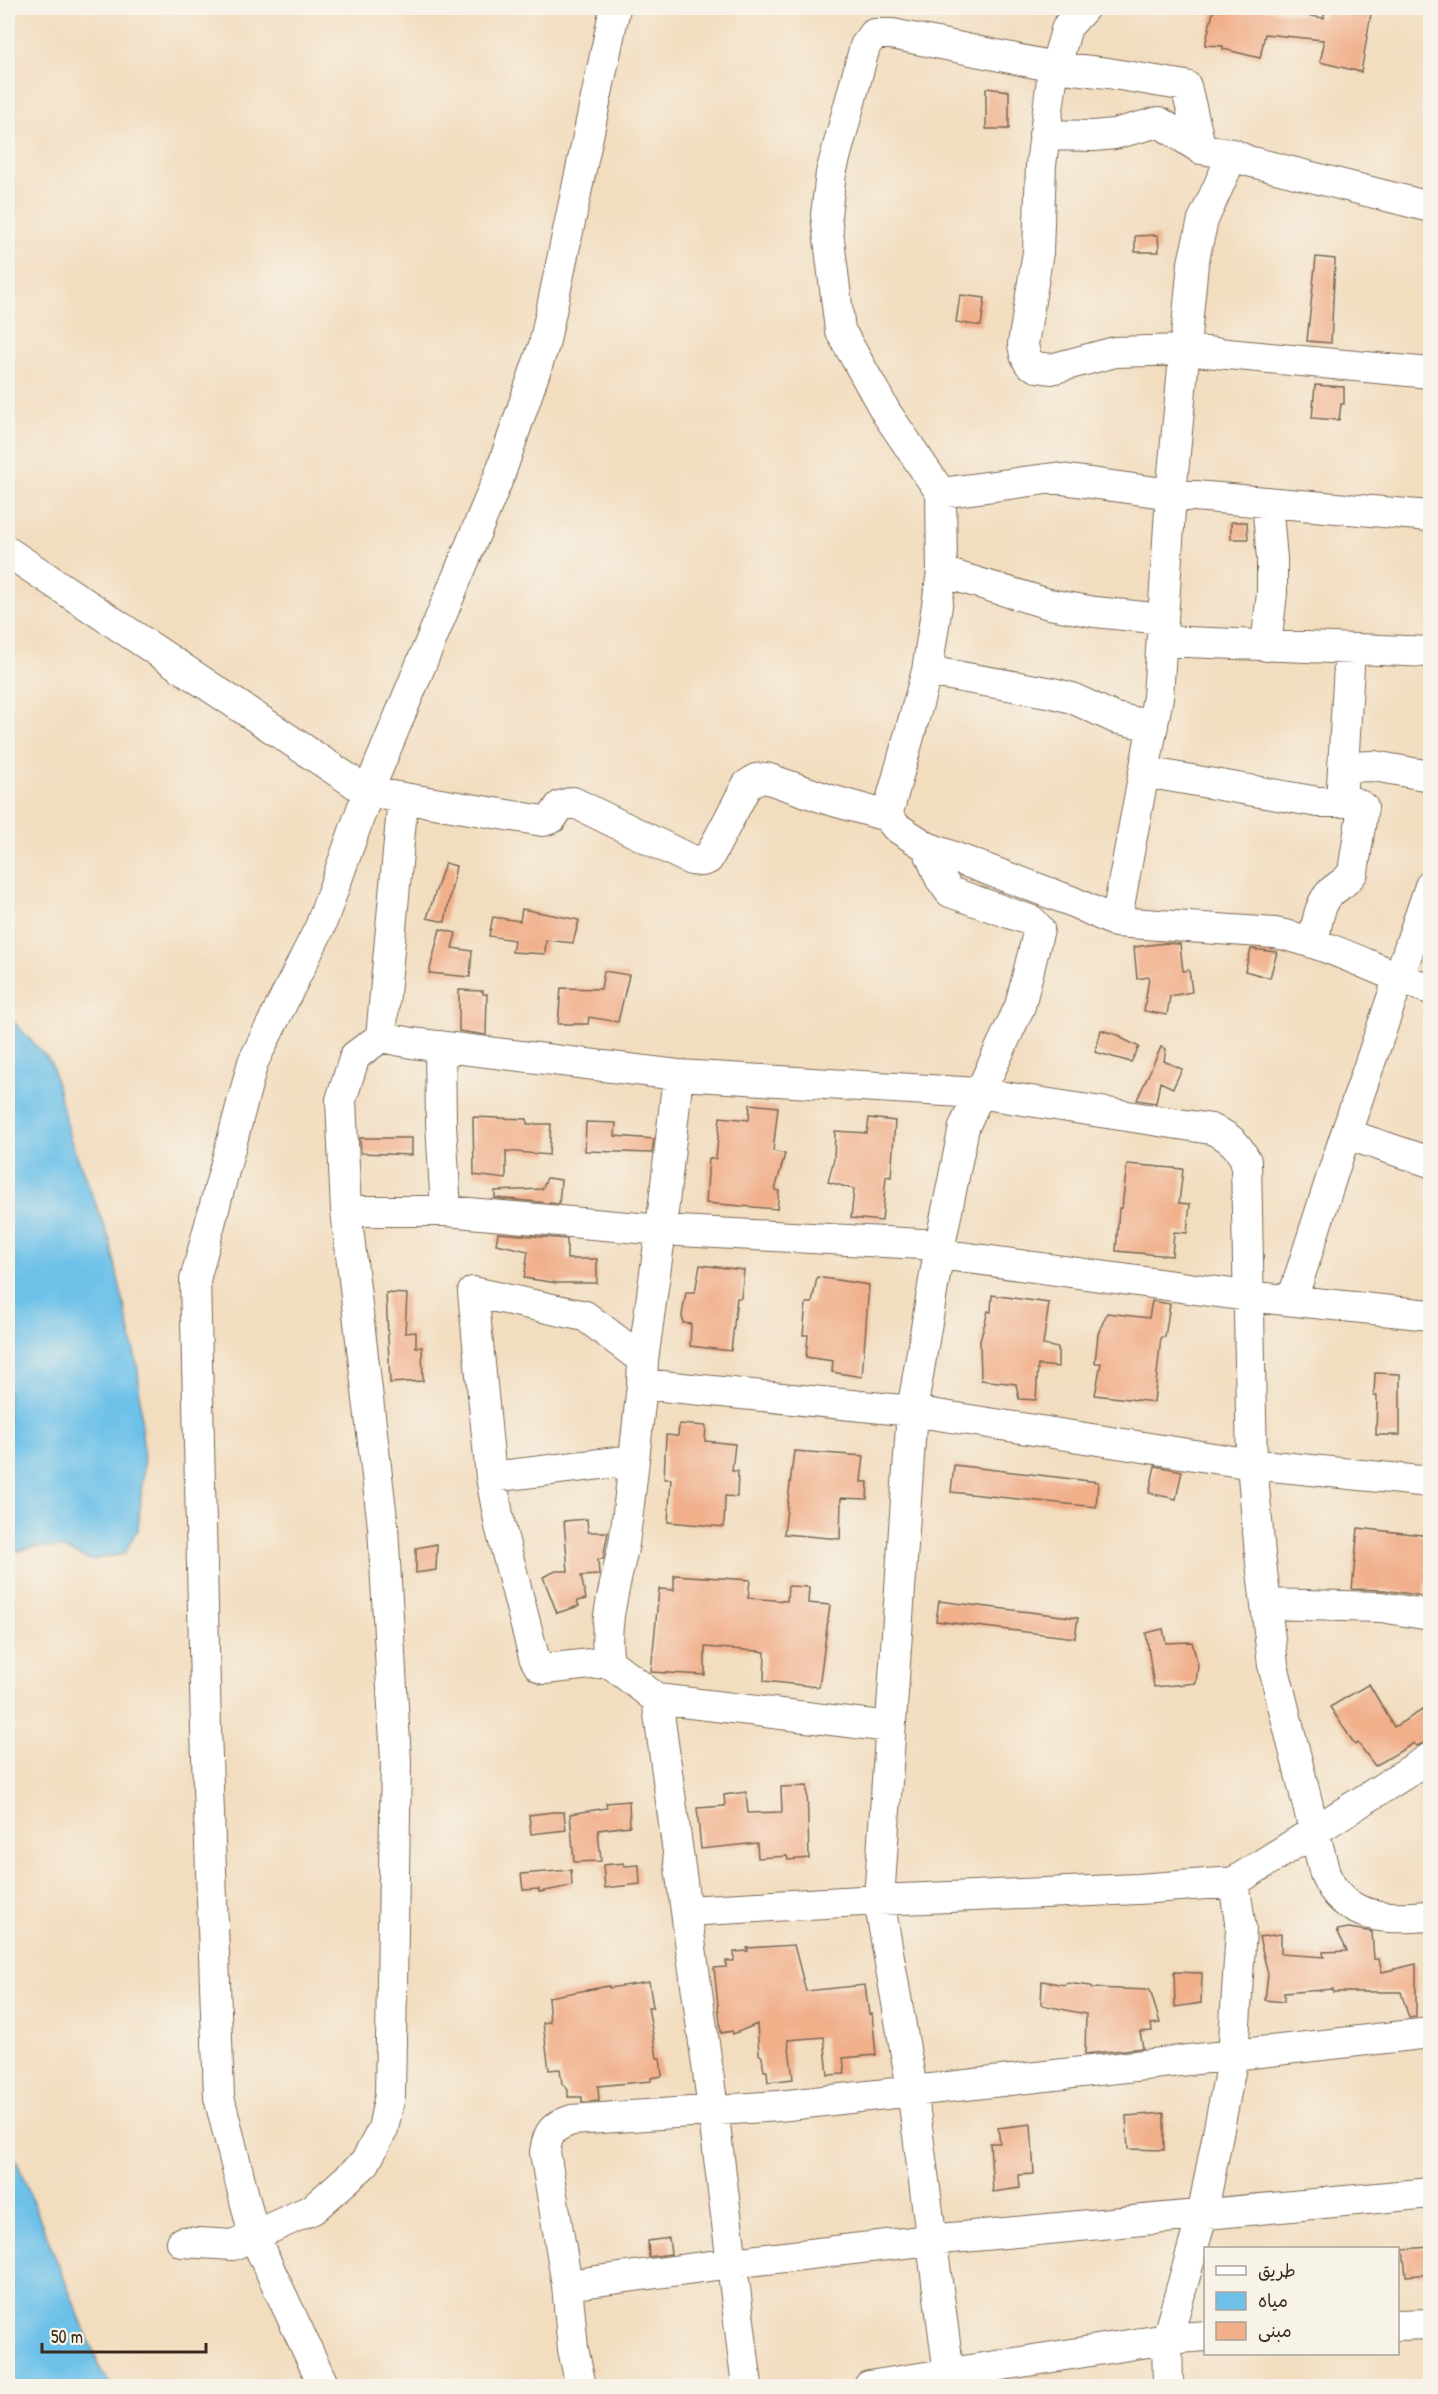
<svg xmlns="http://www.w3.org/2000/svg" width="1438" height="2394" viewBox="0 0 1438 2394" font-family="'Patrick Hand','Playpen Sans Arabic',sans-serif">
	<rect width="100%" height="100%" fill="#f7f3e8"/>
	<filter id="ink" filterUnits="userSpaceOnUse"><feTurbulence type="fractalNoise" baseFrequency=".0167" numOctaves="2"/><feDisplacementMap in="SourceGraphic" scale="12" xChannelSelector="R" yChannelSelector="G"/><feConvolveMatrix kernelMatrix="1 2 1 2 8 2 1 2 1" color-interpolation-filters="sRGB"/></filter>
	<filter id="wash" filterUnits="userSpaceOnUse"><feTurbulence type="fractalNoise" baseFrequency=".008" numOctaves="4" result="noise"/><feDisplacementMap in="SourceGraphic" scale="24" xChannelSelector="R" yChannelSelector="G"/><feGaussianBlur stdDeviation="1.35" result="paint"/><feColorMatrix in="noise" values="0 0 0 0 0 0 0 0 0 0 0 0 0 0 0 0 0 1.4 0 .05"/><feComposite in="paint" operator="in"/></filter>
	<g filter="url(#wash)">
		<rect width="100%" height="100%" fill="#f2ddbf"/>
		<path fill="#6dc1e9" stroke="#547684" stroke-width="1.5" d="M 8,1016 L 51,1062 L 70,1138 L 110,1241 L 138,1370 L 144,1463 L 138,1528 L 124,1554 L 90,1560 L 61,1548 L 35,1547 L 8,1553 Z
			M 8,2140 L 102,2373 L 113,2386 L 9,2386 L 8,2384 Z"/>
		<g id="blocks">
			<path fill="#f1af8a" d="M 1214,8 L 1256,8 L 1324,18 L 1325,8 L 1372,8 L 1361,72 L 1320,62 L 1324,44 L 1323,44 L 1323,40 L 1265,34 L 1260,58 L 1223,49 L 1223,46 L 1205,45 Z
				M 986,88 L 1009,91 L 1009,129 L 986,129 Z
				M 1158,235 L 1159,252 L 1135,252 L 1135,236 Z
				M 1316,257 L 1335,259 L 1331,343 L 1307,341 Z
				M 960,295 L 985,298 L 981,326 L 956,322 Z
				M 1315,385 L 1344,387 L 1344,404 L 1341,404 L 1339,420 L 1312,418 Z
				M 1231,522 L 1247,522 L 1248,539 L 1231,539 Z
				M 445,863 L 456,866 L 445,922 L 427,918 Z
				M 522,909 L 579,920 L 573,943 L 546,940 L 545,954 L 512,952 L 514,940 L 489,936 L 493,917 L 520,921 Z
				M 440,929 L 456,933 L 452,948 L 472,951 L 470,977 L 429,973 Z
				M 1165,943 L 1180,944 L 1183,971 L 1189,970 L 1192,992 L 1170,996 L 1167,1015 L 1144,1011 L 1149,977 L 1137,979 L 1134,947 Z
				M 1251,949 L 1277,952 L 1270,978 L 1245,971 Z
				M 604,971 L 629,975 L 618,1022 L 589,1017 L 588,1024 L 558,1024 L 561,988 L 601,989 Z
				M 459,990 L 483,991 L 483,994 L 487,994 L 486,1035 L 459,1031 Z
				M 1101,1030 L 1121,1036 L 1121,1038 L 1139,1047 L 1131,1062 L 1095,1052 Z
				M 1161,1047 L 1166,1049 L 1164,1061 L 1182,1069 L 1173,1088 L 1160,1082 L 1156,1103 L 1137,1100 Z
				M 750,1104 L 778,1107 L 773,1151 L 785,1154 L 775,1190 L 779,1191 L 777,1209 L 706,1203 L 709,1158 L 716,1159 L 720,1117 L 749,1120 Z
				M 473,1117 L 527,1119 L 527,1124 L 551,1124 L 549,1155 L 506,1151 L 506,1179 L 474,1175 Z
				M 869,1118 L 895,1121 L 891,1177 L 886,1176 L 882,1221 L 851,1218 L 854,1189 L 828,1182 L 834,1159 L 835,1131 L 867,1133 Z
				M 586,1122 L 616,1123 L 615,1136 L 654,1139 L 652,1153 L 585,1151 Z
				M 360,1138 L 412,1138 L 412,1155 L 361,1153 Z
				M 1127,1164 L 1183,1169 L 1179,1203 L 1190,1204 L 1187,1233 L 1174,1232 L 1172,1256 L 1116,1251 L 1119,1208 L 1122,1208 Z
				M 547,1178 L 561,1180 L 559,1204 L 495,1198 L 495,1191 L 542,1189 Z
				M 498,1233 L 567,1239 L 567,1259 L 597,1259 L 597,1283 L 557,1283 L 524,1278 L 528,1251 L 496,1244 Z
				M 700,1265 L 744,1270 L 741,1298 L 737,1298 L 731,1351 L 690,1346 L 691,1324 L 683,1323 L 682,1315 L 686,1292 L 695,1292 Z
				M 817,1277 L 869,1285 L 862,1377 L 832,1372 L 833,1361 L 806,1357 L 808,1335 L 803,1335 L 806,1303 L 812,1303 Z
				M 386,1293 L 407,1294 L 405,1333 L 416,1332 L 416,1347 L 422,1347 L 423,1381 L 390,1383 Z
				M 992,1295 L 1049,1303 L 1043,1345 L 1058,1348 L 1058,1367 L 1038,1365 L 1036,1400 L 1019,1399 L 1016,1384 L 981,1380 L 980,1341 L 988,1311 L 991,1312 Z
				M 1152,1301 L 1170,1304 L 1165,1337 L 1161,1337 L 1154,1402 L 1095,1395 L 1101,1363 L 1095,1363 L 1098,1334 L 1107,1313 L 1149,1318 Z
				M 1375,1373 L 1400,1374 L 1400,1435 L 1376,1435 L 1377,1396 L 1374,1396 Z
				M 679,1424 L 706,1426 L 705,1441 L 735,1444 L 732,1471 L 738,1471 L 737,1497 L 725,1496 L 724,1527 L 668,1522 L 671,1479 L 664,1479 L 666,1435 L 678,1436 Z
				M 794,1451 L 864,1456 L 861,1482 L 868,1482 L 867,1499 L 841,1498 L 840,1539 L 784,1534 Z
				M 954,1465 L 1098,1482 L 1096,1507 L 951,1492 Z
				M 1155,1466 L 1182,1471 L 1176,1499 L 1149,1493 Z
				M 587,1519 L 588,1532 L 608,1532 L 603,1559 L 598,1559 L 599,1575 L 581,1576 L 586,1599 L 577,1601 L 579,1606 L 557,1613 L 543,1577 L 556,1571 L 568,1571 L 564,1521 Z
				M 1358,1528 L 1431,1536 L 1427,1558 L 1427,1582 L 1425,1582 L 1423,1596 L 1384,1590 L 1352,1589 Z
				M 437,1544 L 436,1570 L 416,1573 L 416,1548 Z
				M 674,1575 L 750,1580 L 748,1598 L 787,1601 L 788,1586 L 809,1587 L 808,1603 L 830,1605 L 819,1687 L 764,1681 L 765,1652 L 758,1651 L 705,1647 L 705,1675 L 651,1672 L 659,1589 L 674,1590 Z
				M 939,1601 L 1078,1618 L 1075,1638 L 936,1621 Z
				M 1163,1629 L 1166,1643 L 1192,1642 L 1198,1665 L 1196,1683 L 1154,1687 L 1146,1633 Z
				M 1369,1684 L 1394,1727 L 1424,1709 L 1431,1722 L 1431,1741 L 1416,1746 L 1414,1743 L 1375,1766 L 1358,1743 L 1355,1745 L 1330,1707 Z
				M 807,1786 L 809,1858 L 788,1860 L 787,1856 L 758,1858 L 757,1843 L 701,1849 L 697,1808 L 725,1806 L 724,1795 L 746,1792 L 748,1813 L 782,1812 L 781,1787 Z
				M 629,1801 L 630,1826 L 598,1830 L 601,1861 L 574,1862 L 570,1814 L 607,1808 L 606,1803 Z
				M 553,1812 L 564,1812 L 566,1830 L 531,1834 L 529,1815 Z
				M 624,1863 L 624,1866 L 639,1865 L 640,1884 L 605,1888 L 603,1865 Z
				M 571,1870 L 572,1886 L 539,1892 L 539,1889 L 523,1890 L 521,1874 Z
				M 1349,1928 L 1372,1932 L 1374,1959 L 1379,1959 L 1382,1972 L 1416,1964 L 1416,2017 L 1409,2018 L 1401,1992 L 1333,1992 L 1333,1989 L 1284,1993 L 1284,2002 L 1265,2000 L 1268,1974 L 1259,1937 L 1281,1934 L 1281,1954 L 1324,1957 L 1323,1952 L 1347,1951 L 1337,1930 Z
				M 794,1945 L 806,1991 L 865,1985 L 869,2014 L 872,2013 L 876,2055 L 843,2058 L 845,2074 L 828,2075 L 824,2037 L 788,2040 L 793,2079 L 768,2082 L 767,2071 L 764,2071 L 762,2057 L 759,2054 L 757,2024 L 733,2034 L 732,2031 L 721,2033 L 714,1968 L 726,1967 L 726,1961 L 734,1961 L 734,1952 L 748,1951 L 747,1948 Z
				M 1174,1972 L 1202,1973 L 1201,2003 L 1175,2007 Z
				M 1042,1981 L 1065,1985 L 1066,1983 L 1091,1986 L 1091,1988 L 1150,1990 L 1160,2023 L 1151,2024 L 1152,2031 L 1140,2032 L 1143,2048 L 1085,2054 L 1086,2014 L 1041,2005 Z
				M 649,1982 L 653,2007 L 648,2007 L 657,2058 L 660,2058 L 662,2076 L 651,2078 L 651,2081 L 598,2086 L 599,2101 L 582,2102 L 582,2097 L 568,2097 L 568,2090 L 562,2084 L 560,2069 L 549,2070 L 543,2023 L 550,2022 L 548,1997 L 609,1986 L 609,1988 Z
				M 1164,2113 L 1164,2150 L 1128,2149 L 1126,2116 Z
				M 1031,2124 L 1034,2174 L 1019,2175 L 1020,2188 L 993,2192 L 990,2143 L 1000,2143 L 998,2128 Z
				M 669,2238 L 671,2254 L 649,2257 L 648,2241 Z
				M 1431,2247 L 1431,2274 L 1406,2276 L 1403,2249 Z"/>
		</g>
	</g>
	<g filter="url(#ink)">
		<use href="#blocks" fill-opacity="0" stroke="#7b6956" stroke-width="1.5"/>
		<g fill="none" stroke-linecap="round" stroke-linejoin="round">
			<g stroke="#7b6956" stroke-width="32">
				<path id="minor" d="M 1084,8 L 1067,27 L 1052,79 L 1041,165 L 1038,252 L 1023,344 L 1025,355 L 1029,363 L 1037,367 L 1051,369 L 1115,352 L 1185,350 L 1430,373
					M 1044,135 L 1094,136 L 1114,134 L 1159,122 L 1201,149 L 1233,154 L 1248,161 L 1430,207
					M 1201,149 L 1186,86 L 1108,73 L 1055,67 L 892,34 L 874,34 L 865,46 L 831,173 L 826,215 L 840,330 L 887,414 L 941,493 L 942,572 L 927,671 L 887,816 L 896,827 L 927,847 L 1071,901 L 1116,922 L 1275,933 C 1329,943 1378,972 1430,989
					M 941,493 L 1054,478 L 1171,494 L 1430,516
					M 8,552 L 368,792 L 543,821 L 552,818 L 560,806 L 573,802 L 691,860 L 702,861 L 708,859 L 747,785 L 756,779 L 766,778 L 827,799 L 887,816
					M 942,572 L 1049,604 L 1095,612 L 1163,619
					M 1162,641 L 1430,652
					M 1266,646 L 1272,593 L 1272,559 L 1267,502
					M 927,671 L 1053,693 L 1072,698 L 1115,718 L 1153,726
					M 1343,767 L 1374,766 L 1430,776
					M 1145,772 L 1318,802 L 1353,802 L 1363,807 L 1353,872 C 1347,882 1339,885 1331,892 C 1318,905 1317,926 1313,943
					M 1341,802 L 1350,649
					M 927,847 L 940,878 L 950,892 L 1032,921 L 1039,929 L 1020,1006 L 964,1127 L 940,1245 L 912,1411 L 879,1900 L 912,2089 L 949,2374
					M 1116,922 L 1158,697 L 1171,494 L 1193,263 L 1203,220 L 1233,154
					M 381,1037 L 403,798
					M 440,1046 L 441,1123 L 446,1211
					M 1346,1134 L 1430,1162
					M 346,1211 L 446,1211 L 661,1230 L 940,1245
					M 939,1254 L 1247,1296 L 1430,1315
					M 1292,1300 L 1338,1157 L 1430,886
					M 642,1384 L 912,1411 L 1252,1464 L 1430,1482
					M 634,1460 C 631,1487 628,1515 624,1543 C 617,1580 602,1624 609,1662 L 657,1699 L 890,1727
					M 491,1477 L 634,1460 L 642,1384 L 643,1360 L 661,1230 L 678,1075
					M 1266,1604 L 1381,1607 L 1430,1615
					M 609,1662 L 544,1669 L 539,1666 L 534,1657 L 500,1526 L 491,1477 L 473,1292 L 585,1316 L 643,1360
					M 657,1699 L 713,2109 L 747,2386
					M 686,1911 L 879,1900 L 1138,1889 L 1234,1882 L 1430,1758
					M 182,2242 L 233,2245 L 313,2209 L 365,2163 L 383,2129 L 390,2095 L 396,1761 L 383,1527 L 346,1211 L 341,1100 L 355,1056 L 381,1037 L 412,1043 L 678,1075 L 978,1093 L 1211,1129 C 1228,1136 1237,1143 1246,1161 L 1252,1464 L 1260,1554 L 1273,1665 L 1325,1874 C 1345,1921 1387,1919 1430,1916
					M 567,2285 L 732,2263 L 930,2240 L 1430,2193
					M 1398,2325 L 1430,2324
					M 324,2386 L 254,2236 L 219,2097 L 206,1729 L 195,1280 L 253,1062 L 320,927 L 368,792 L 500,474 L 544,345 L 615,8
					M 581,2386 L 573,2349 L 567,2285 L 545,2152 C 548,2130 553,2127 572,2120 L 779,2106 L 1430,2033
					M 869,2386 L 1167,2339 L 1206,2336
					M 1168,2386 L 1167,2339 L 1202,2216 L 1233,2056 L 1241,1929 L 1234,1882"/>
			</g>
			<use href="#minor" stroke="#fff" stroke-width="30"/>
		</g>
	</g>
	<rect width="1438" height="2394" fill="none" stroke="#f7f3e8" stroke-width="30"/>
	<rect x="1204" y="2247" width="195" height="108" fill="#f7f3e8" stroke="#aca397" stroke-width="1.5"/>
	<rect x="1216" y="2266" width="30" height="9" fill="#ffffff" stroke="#aca397" stroke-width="1.5"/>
	<text x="1258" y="2277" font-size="18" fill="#3b2a1e">طريق</text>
	<rect x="1216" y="2292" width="30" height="18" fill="#6dc1e9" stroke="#aca397" stroke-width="1.5"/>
	<text x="1258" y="2307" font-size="18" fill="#3b2a1e">مياه</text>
	<rect x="1216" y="2322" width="30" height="18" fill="#f1af8a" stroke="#aca397" stroke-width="1.5"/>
	<text x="1258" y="2337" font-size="18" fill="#3b2a1e">مبنى</text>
	<path d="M42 2343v9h164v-9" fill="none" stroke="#3b2a1e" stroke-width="3"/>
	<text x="51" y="2343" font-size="18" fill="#3b2a1e" stroke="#f7f3e8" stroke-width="4.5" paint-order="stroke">50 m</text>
</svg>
